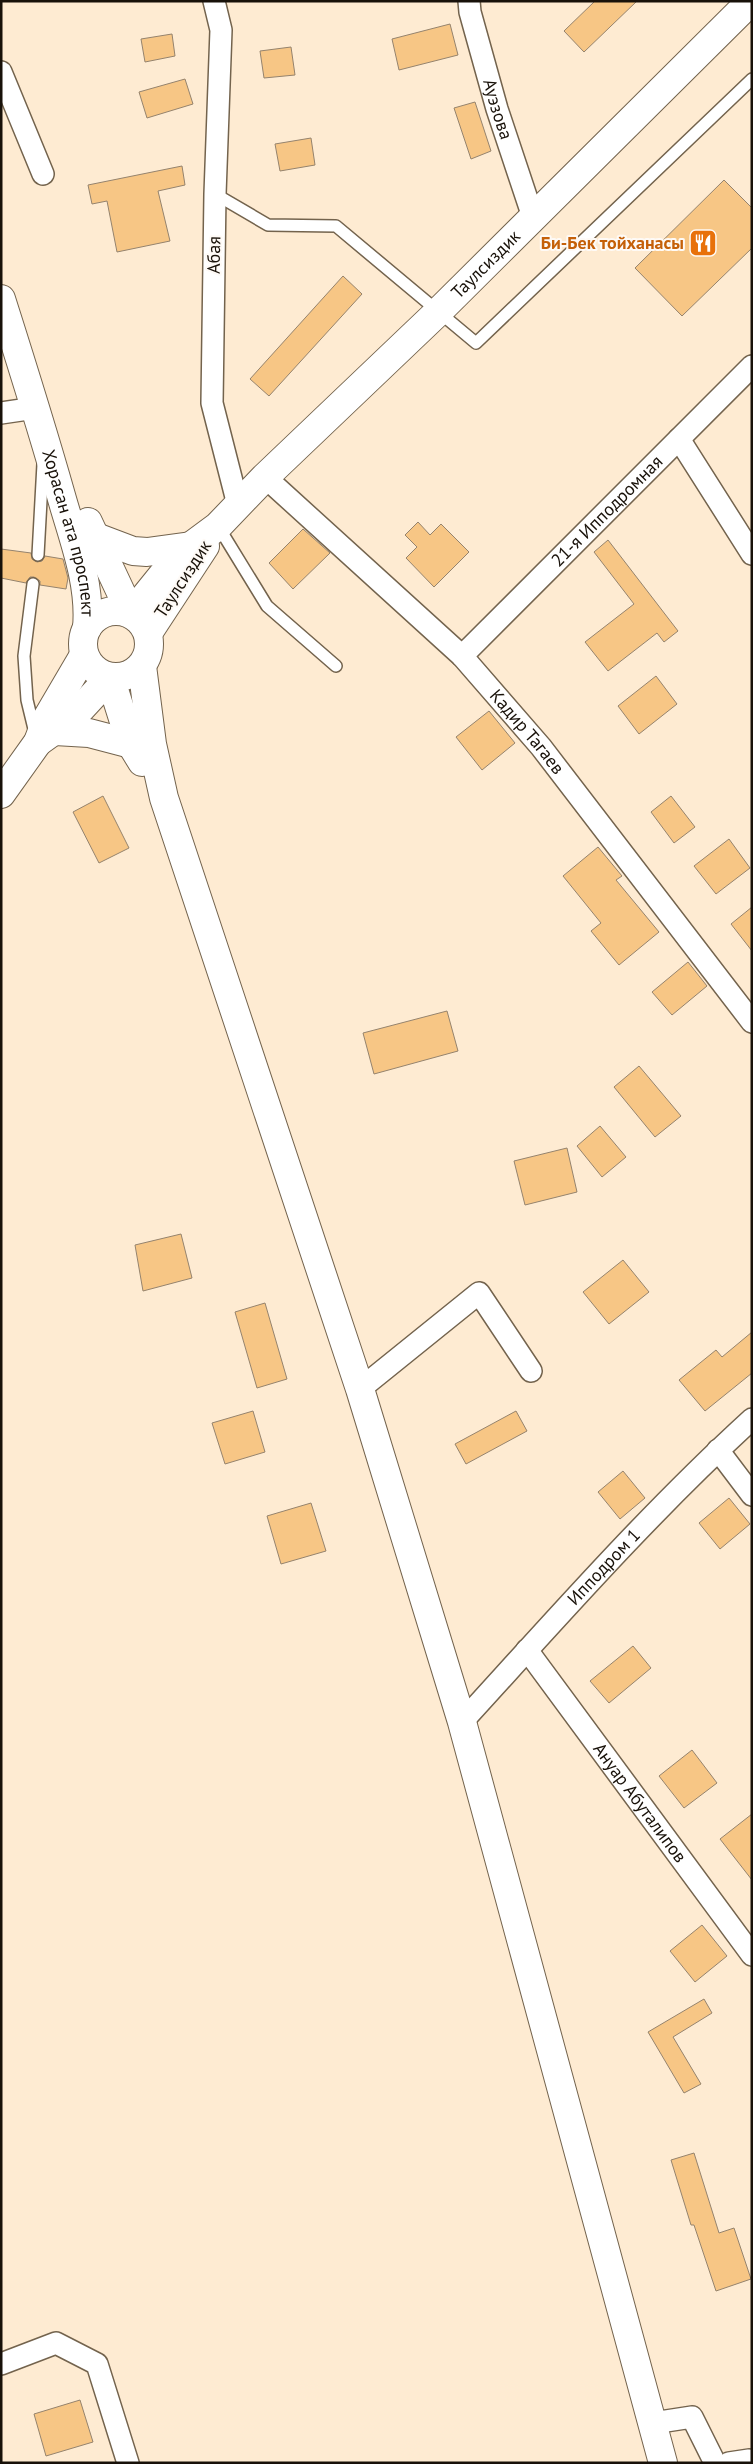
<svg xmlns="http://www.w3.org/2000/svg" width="753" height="2464" viewBox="0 0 753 2464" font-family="'PT Sans',sans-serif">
	<rect width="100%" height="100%" fill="#feebd2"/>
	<path fill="#f7c685" stroke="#95836d" d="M 595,1 L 637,1 L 584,52 L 564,31 Z
		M 450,24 L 458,55 L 399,70 L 392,39 Z
		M 172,34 L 175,56 L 145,62 L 141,39 Z
		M 291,47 L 295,75 L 264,78 L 260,51 Z
		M 185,79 L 193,104 L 147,118 L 139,92 Z
		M 475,102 L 491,151 L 471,159 L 454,108 Z
		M 311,138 L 315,165 L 280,171 L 275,144 Z
		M 182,166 L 185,185 L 158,191 L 170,241 L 117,252 L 107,201 L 92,204 L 88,185 Z
		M 724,180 L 752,208 L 752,248 L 682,316 L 635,268 Z
		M 343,276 L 362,294 L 269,396 L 250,379 Z
		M 418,522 L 430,535 L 441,524 L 469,552 L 434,587 L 406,558 L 417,547 L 405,535 Z
		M 303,529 L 330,553 L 293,589 L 269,563 Z
		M 608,540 L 678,631 L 664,642 L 657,633 L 608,671 L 585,642 L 634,604 L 594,552 Z
		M 1,549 L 31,553 L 32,559 L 37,562 L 42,561 L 45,556 L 63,559 L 68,578 L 66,589 L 40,585 L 40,581 L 34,577 L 30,577 L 26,583 L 1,578 Z
		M 656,676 L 677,704 L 639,734 L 618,706 Z
		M 489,711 L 515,743 L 482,770 L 456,737 Z
		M 103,796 L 129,848 L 99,863 L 73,812 Z
		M 671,796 L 695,827 L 674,843 L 651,812 Z
		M 729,839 L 750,868 L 716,894 L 694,866 Z
		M 598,847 L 622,876 L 616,880 L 659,932 L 619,965 L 591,931 L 601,923 L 563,876 Z
		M 752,907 L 752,951 L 731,924 Z
		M 688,962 L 707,986 L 672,1015 L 652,992 Z
		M 447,1011 L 458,1051 L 374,1074 L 363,1033 Z
		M 639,1066 L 681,1116 L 655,1137 L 614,1087 Z
		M 600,1126 L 626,1157 L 602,1177 L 577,1146 Z
		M 567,1148 L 577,1192 L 525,1205 L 514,1161 Z
		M 181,1234 L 192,1278 L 143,1291 L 135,1245 Z
		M 623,1260 L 649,1292 L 609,1324 L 583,1292 Z
		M 265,1303 L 287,1379 L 257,1388 L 235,1312 Z
		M 752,1332 L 752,1373 L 705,1411 L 679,1380 L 716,1350 L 722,1357 Z
		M 253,1411 L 265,1452 L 225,1464 L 212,1423 Z
		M 516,1411 L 527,1431 L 466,1464 L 455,1444 Z
		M 623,1471 L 645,1498 L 620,1519 L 598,1492 Z
		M 729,1498 L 750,1524 L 720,1549 L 699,1523 Z
		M 311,1503 L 326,1551 L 281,1564 L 267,1516 Z
		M 633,1646 L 651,1668 L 609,1703 L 590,1681 Z
		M 692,1750 L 717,1783 L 684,1808 L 659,1776 Z
		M 752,1814 L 752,1880 L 720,1839 Z
		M 702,1925 L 727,1956 L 695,1982 L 670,1951 Z
		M 704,1999 L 712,2013 L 673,2037 L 701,2084 L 684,2093 L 648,2032 Z
		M 694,2153 L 719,2233 L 734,2228 L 751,2279 L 716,2291 L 694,2225 L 691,2225 L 671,2160 Z
		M 80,2400 L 93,2442 L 46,2456 L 34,2414 Z"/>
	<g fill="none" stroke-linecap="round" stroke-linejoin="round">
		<g stroke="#73634d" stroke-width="14">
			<path id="lane" d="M 215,194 L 268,225 L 336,226 L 476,343 L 752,79
				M 218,526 L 267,606 L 336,666
				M 38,555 L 43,464
				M 33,584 L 24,656 L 27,700 L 35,733"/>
		</g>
		<g stroke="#73634d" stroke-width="24">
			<g id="street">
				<path d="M 214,1 L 221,30 L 215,194 L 212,403 L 238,505"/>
				<path id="s1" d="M 469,1 L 470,12 L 497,109 L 533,217"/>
				<path d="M 1,72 L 43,174"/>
				<path d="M 1,413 L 35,408"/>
				<path d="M 679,439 L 752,554"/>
				<path id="s2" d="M 265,477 L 462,656 L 541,747 L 752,1022"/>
				<path id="s3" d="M 462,656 L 752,366"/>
				<path d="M 360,1389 L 479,1293 L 531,1371"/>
				<path d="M 718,1450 L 752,1495"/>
				<path id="s4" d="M 527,1650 L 752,1955"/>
				<path id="s5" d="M 462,1722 C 556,1619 649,1513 752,1419"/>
				<path d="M 1,2364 L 56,2343 L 97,2364 L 128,2463"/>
				<path d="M 653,2423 L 692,2417 L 715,2463"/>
				<path d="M 729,2463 L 749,2460 L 750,2463"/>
			</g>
		</g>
		<g stroke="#73634d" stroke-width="30">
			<g id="secondary">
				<path id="s6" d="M 1,299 C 22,365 43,432 62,499 C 74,541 91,584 87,628"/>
				<path d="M 88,522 L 131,614"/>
				<path d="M 142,666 L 152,744 L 164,798 L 360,1389 L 462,1722 L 663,2463"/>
				<path d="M 110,677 L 131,744 L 142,762"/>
			</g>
		</g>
		<g stroke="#73634d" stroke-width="30">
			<g id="primary">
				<path d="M 96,537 L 133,551 L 147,552 L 191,546"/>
				<circle cx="116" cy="644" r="33"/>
				<path id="s7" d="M 131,614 L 169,567 L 191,546 L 218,526 L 265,477 L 437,313 L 751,1"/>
				<path d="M 148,633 L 205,546"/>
				<path d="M 55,731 L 89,733 L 131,744"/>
				<path d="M 38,742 L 73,717 L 110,677"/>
				<path d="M 1,794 L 38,742 L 47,718 L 84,655"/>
			</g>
		</g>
		<use href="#lane" stroke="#fff" stroke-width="11"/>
		<use href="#street" stroke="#fff" stroke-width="21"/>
		<use href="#secondary" stroke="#fff" stroke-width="28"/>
		<use href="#primary" stroke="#fff" stroke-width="28"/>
	</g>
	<defs>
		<g id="restaurant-square" transform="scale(1.4375)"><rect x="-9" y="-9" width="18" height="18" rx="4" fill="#e8710a" stroke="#fefaf6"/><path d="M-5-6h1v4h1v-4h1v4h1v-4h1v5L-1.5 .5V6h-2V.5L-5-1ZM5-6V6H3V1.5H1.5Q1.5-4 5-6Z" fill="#fff"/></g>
	</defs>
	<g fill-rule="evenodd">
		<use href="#restaurant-square" x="703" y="243"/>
	</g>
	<g text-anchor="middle" stroke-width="4" stroke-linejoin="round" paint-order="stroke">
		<g font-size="18" fill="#181109" stroke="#fefaf6">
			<text dy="6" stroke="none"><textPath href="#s1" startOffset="112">Ауэзова</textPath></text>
			<text transform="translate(214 255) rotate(-89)" y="6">Абая</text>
			<text dy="6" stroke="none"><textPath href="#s7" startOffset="499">Таулсиздик</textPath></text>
			<text dy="6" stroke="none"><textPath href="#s3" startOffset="205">21-я Ипподромная</textPath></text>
			<text dy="6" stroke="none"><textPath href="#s6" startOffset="244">Хорасан ата проспект</textPath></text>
			<text transform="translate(183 579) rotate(-57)" y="6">Таулсиздик</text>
			<text dy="6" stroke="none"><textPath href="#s2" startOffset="366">Кадир Тагаев</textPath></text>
			<text dy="6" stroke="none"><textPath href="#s5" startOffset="210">Ипподром 1</textPath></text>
			<text dy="6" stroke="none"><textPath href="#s4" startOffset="190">Ануар Абуталипов</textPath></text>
		</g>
		<g font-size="18" font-weight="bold" fill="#c56008" stroke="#fefaf6" text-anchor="end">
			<text x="684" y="249">Би-Бек тойханасы</text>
		</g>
	</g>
	<rect width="753" height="2464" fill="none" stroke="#181109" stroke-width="5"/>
</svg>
